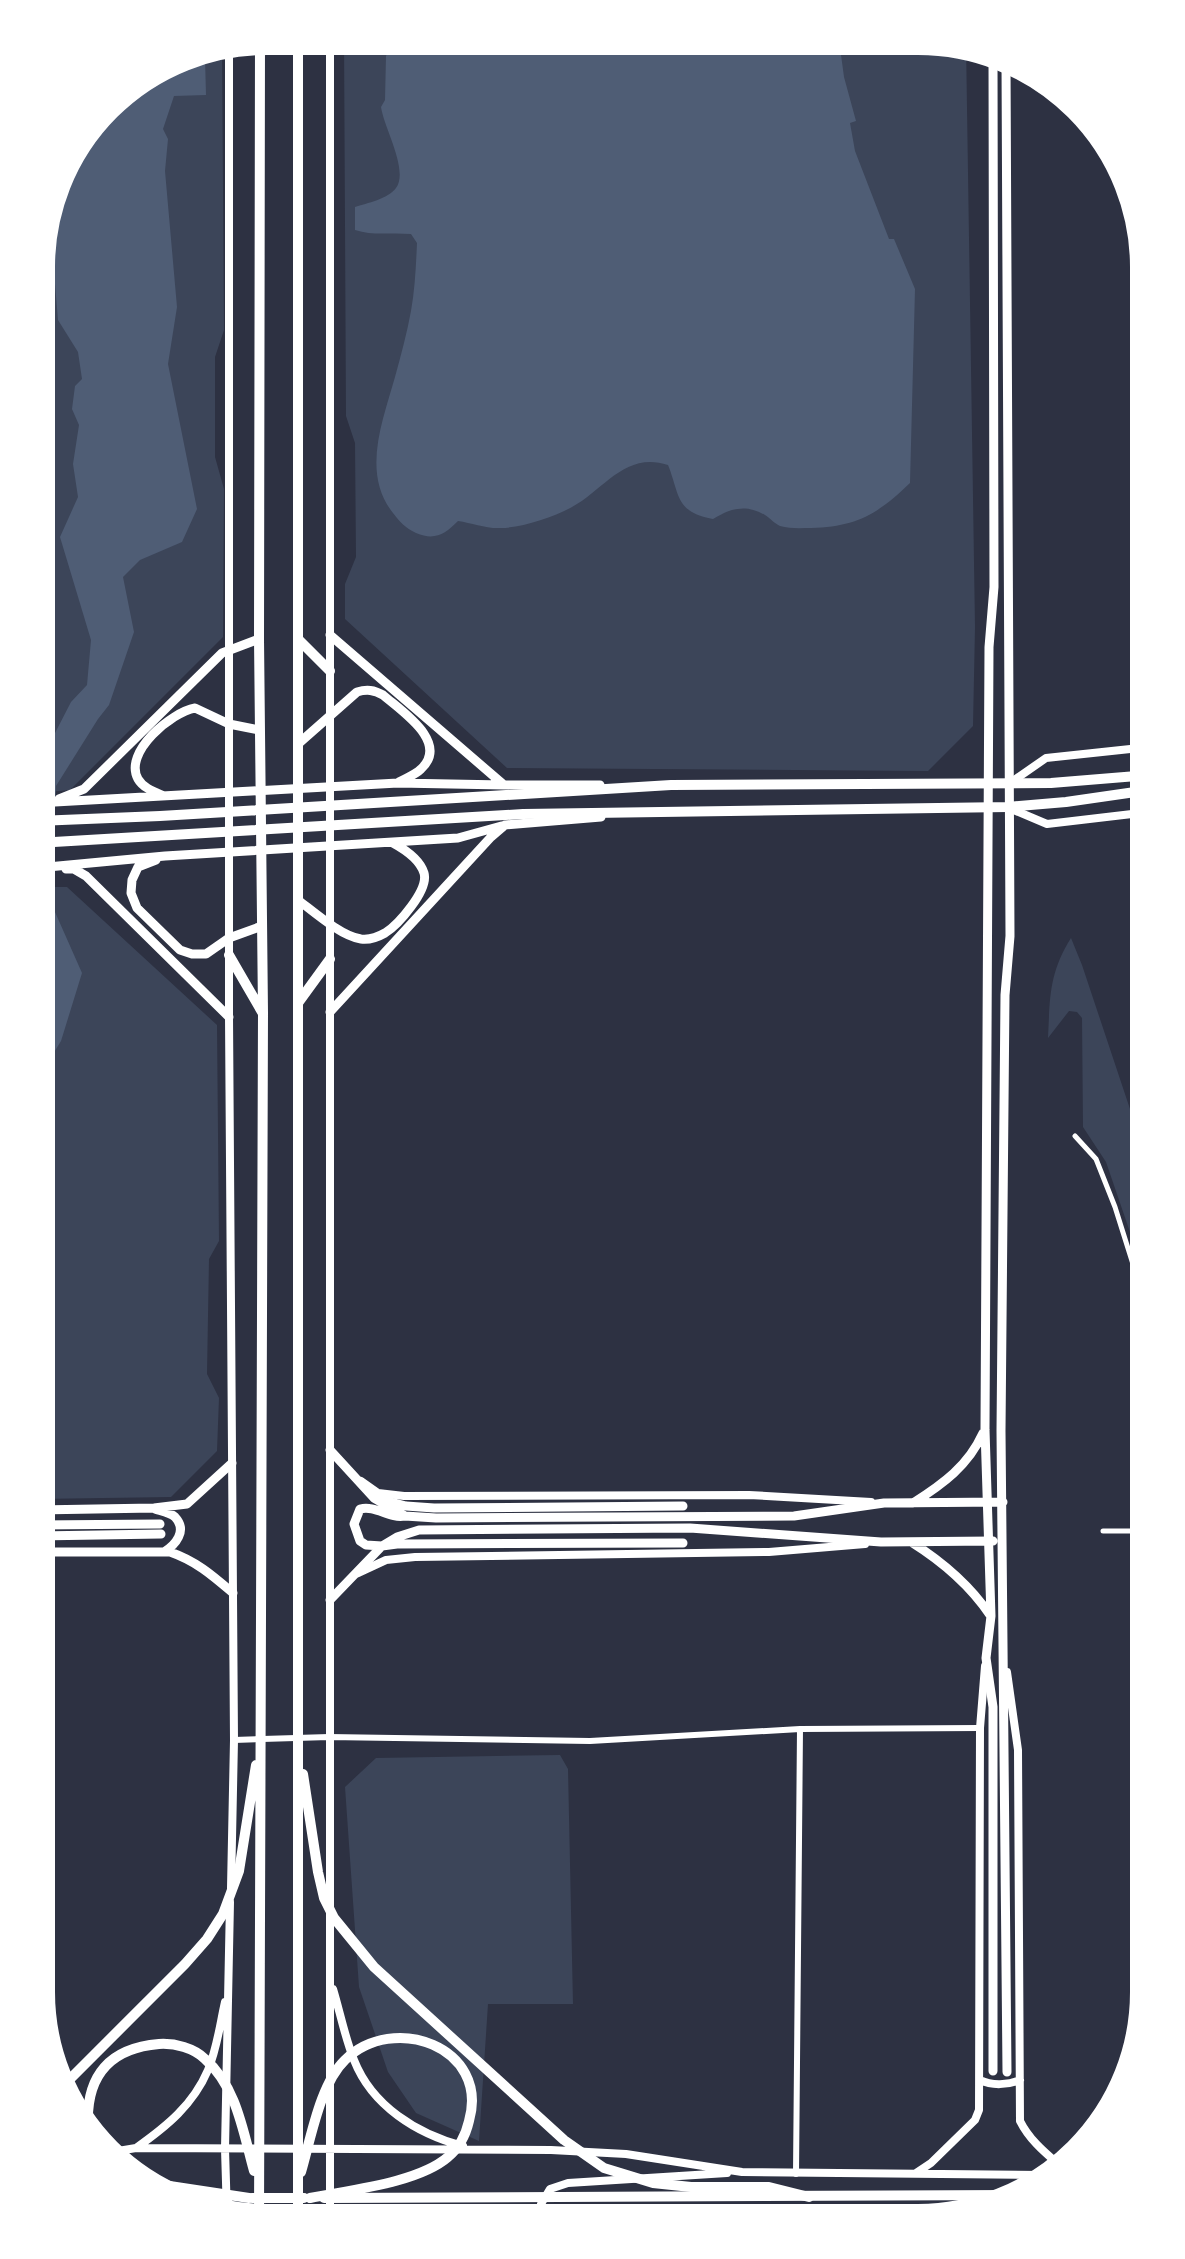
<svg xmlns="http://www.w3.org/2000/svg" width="1185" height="2259" viewBox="0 0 1185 2259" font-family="'Golos Text',sans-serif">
	<rect width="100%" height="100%" fill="#2d3142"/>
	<path fill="#3c4559" d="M 344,36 L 966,42 L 975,627 L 973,726 L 928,771 L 507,768 L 345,619 L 345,584 L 356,557 L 355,443 L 346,416 Z
		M 222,45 L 224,330 L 215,357 L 215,457 L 224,489 L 223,637 L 70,790 L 37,793 L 38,237 L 60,164 L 114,94 L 179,53 Z
		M 37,887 L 67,887 L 217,1025 L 219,1241 L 209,1259 L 207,1374 L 219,1398 L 217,1451 L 171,1497 L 37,1499 Z
		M 1071,938 L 1082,965 L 1149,1166 L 1149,1267 L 1132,1238 L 1106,1162 L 1083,1127 L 1082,1018 L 1077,1012 L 1069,1011 L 1048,1038 C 1050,997 1049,973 1071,938 Z
		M 560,1755 L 568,1769 L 573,2004 L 488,2004 L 479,2141 L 416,2113 L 388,2072 L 359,1987 L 345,1787 L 376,1758 Z"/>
	<path fill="#4f5d75" d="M 396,37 L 839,40 L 844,77 L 856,121 L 850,123 L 855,151 L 889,239 L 894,239 L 915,289 L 910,483 C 878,514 856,527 811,528 C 802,528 790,529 780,526 C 775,524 770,518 765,515 C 746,504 731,508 713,519 C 675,512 680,495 668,465 C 625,451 604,490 572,507 C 554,517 521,528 501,528 C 487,529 472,523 458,521 C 445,534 435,541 416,533 C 405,528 400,522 393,513 C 361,473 383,420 395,377 C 401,355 407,333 411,311 C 415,289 416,265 417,243 L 411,234 C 391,232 373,236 355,230 L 355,207 C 367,203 388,199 396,188 C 409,170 384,128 381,107 L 385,100 L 386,56 Z
		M 193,51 L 205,58 L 206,95 L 174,96 L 163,129 L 168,139 L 165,171 L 177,307 L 168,364 L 197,509 L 182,542 L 140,560 L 123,577 L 134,632 L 109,705 L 98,719 L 56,786 L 51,903 L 82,973 L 61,1041 L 37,1080 L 37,997 L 49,972 L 37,933 L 37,768 L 71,702 L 87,685 L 91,640 L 60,537 L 78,497 L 73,464 L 79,425 L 72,409 L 75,386 L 82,379 L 78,352 L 58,320 L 54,272 L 38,241 L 60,164 L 114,94 L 179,53 Z"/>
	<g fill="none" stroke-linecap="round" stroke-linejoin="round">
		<path stroke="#fff" stroke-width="5" d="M 1075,1136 L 1096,1159 L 1115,1207 L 1149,1315
			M 1103,1531 L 1149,1531"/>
		<path stroke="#fff" stroke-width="6" d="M 234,1740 L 329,1737 L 590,1741 L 800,1729 L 980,1728
			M 796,2174 L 800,1729"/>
		<path stroke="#fff" stroke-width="8" d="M 229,43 L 229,1017 L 234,1740 L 231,1888
			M 1010,783 L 1046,758 L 1149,747
			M 1009,808 L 1047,824 L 1149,812
			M 361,1481 L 378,1493 L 404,1496 L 749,1495 L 871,1502
			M 358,1573 L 386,1560 L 415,1557 L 769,1552 L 865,1544
			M 1007,1672 L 1018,1750 L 1020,2121 C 1029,2139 1043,2151 1058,2164
			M 333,1989 C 340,2012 345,2038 354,2060 C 372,2106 417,2134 463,2146
			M 980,2080 C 992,2086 1008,2085 1020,2080
			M 136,2148 C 167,2126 193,2105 208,2070 C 217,2049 220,2024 225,2002
			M 106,2153 L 136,2148 L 551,2150 L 626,2154 L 742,2172 L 1042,2175
			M 916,2173 L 931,2163 L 975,2120 L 979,2110 L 980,1728 L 985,1666
			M 227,2216 L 225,2149 L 230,1902
			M 330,2216 L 330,36
			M 547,2222 L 541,2204 L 550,2189 L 568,2183 L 727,2173"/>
		<path stroke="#fff" stroke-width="9" d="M 993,55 L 994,587 L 989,647 L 985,1430 L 991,1616 L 986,1658 L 993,1707 L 993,2071
			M 1006,62 L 1010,936 L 1005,995 L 1001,1431 L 1007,2072
			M 330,635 L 504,785 L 600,785
			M 298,744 L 357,692 C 367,689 374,690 383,695 C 401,711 450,742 421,769 C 415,775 406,778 399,782
			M 164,796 C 155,792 143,788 138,779 C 123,752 172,712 195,708 L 229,724 L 259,730
			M 59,799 L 84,789 L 222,653 L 259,639
			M 37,803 L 398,783 L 504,785
			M 156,860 L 138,867 L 132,880 L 131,893 L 137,908 L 180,950 L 192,954 L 206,954 L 229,938 L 262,926
			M 37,868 L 165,856 L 458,838 L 505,825
			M 66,869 L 74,869 L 86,876 L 229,1017
			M 298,900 C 314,912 341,936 361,939 C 369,940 378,937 385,933 C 398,925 429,890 424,873 C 420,860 404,849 393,843
			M 330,1012 L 491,837 L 505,825 L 601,817
			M 330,1450 L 374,1498 L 405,1516 L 436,1518 L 794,1516 L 884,1503 L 1003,1502
			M 383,1500 L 406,1506 L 434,1508 L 683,1506
			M 913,1503 C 943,1484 968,1466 983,1433
			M 155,1509 C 161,1511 171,1513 175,1517 C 188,1531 175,1545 164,1552
			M 37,1510 L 154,1508 L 187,1504 L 232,1463
			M 405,1516 C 389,1519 376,1505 360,1509 L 354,1524 L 360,1541 L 366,1545 L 382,1546 L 397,1537 L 419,1530 L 690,1528 L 881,1542 L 993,1541
			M 37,1525 L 160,1524
			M 37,1536 L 161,1534
			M 911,1542 C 943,1562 969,1584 990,1615
			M 36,1552 L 170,1552 C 196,1561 212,1575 233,1593
			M 330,1600 L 382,1546 L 397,1544 L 683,1543"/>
		<path stroke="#fff" stroke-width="10" d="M 37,821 L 160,816 L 671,785 L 1051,783 L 1149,775
			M 37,843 L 523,814 L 1008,807 L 1066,802 L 1149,790
			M 186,2198 L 228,2198
			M 252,2198 L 304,2198
			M 324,2198 L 1014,2195
			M 220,2213 L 305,2213
			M 321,2213 L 990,2211"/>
		<path stroke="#fff" stroke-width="10" d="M 298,639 L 330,671
			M 229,955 L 262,1012
			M 298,1003 L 330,959
			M 303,1774 L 318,1872 L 324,1898 L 334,1918 L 374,1967 L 564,2140 L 604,2168 L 653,2183 L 691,2187 L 769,2187 L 809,2197
			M 62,2087 L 185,1964 L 207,1939 L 223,1914 L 239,1871 L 256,1765
			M 88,2125 C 86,2075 110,2048 159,2044 C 175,2043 194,2048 205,2059 C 237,2087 243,2132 254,2171
			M 113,2164 L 122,2169
			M 301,2172 C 311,2138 320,2084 345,2060 C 393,2012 490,2047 469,2121 C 466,2134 459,2148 448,2157 C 418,2183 349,2190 310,2198
			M 143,2179 L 163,2185 L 249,2198
			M 307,2213 L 346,2221
			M 230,2218 L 250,2213
			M 259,2221 L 263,1012 L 259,639 L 260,37
			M 298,2221 L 298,36
			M 770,2223 L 808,2211"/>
	</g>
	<path d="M0 0H1185V2259H0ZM267 50H918A217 217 0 0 1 1135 267V1992A217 217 0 0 1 918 2209H267A217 217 0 0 1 50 1992V267A217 217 0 0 1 267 50Z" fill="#fff" fill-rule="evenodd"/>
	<path fill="none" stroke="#fff" stroke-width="10" d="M267 50H918A217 217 0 0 1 1135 267V1992A217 217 0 0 1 918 2209H267A217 217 0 0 1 50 1992V267A217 217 0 0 1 267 50Z"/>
</svg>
